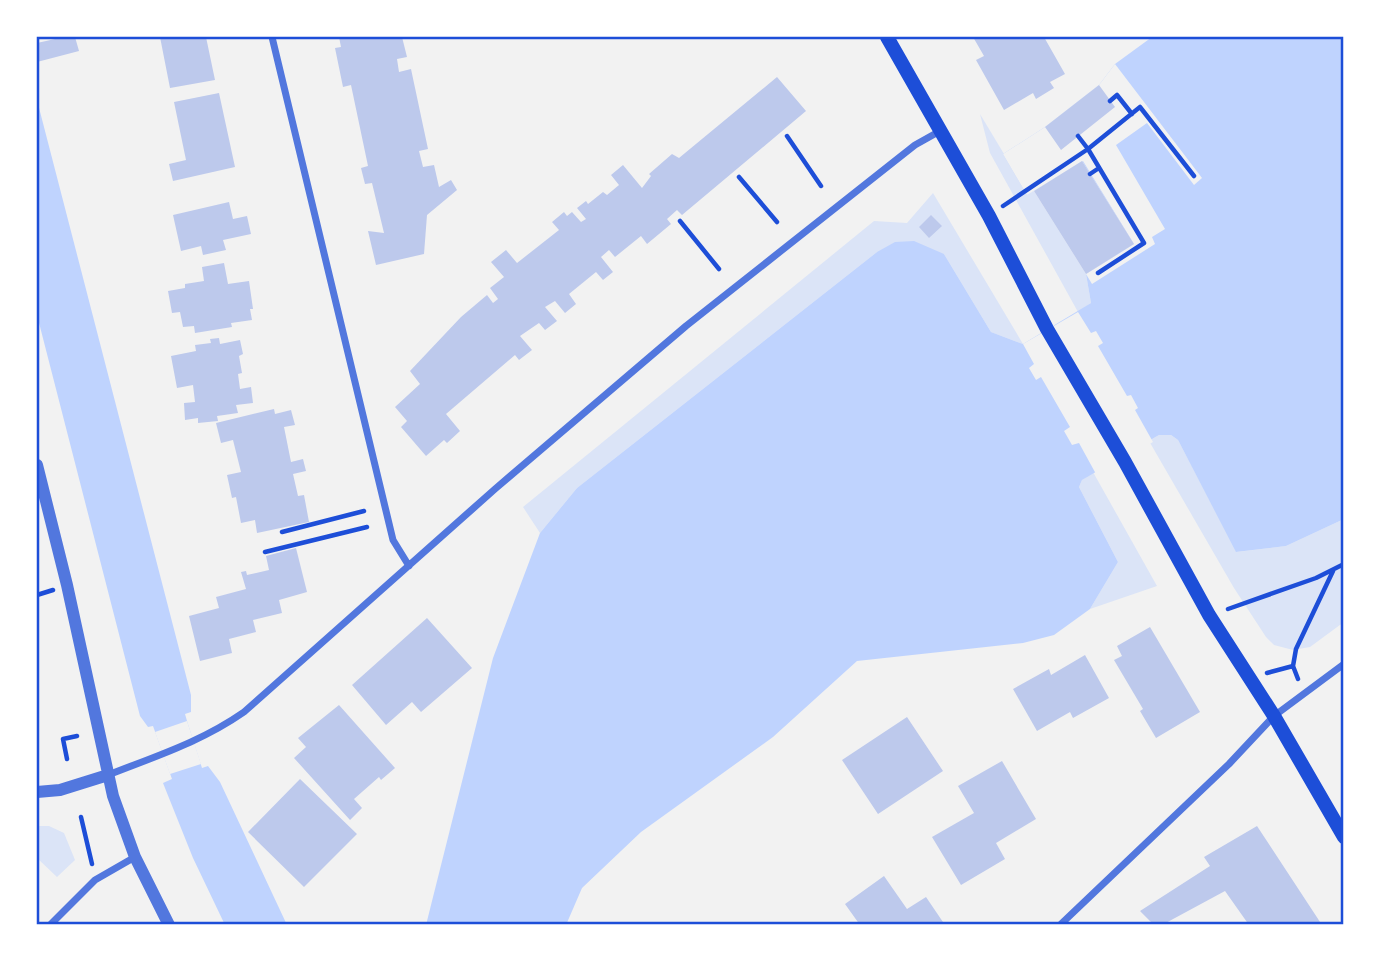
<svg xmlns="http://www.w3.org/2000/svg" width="1381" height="962" viewBox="0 0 1381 962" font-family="'Alegreya Sans',sans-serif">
	<rect width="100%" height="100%" fill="#f2f2f2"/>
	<path fill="#dbe4f7" d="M 980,114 L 1028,194 L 1034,191 L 1086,274 L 1091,303 L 1078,312 L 990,153 Z
		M 933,193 L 1023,344 L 991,332 L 944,254 L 877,252 L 577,488 L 540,533 L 523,507 L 874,221 L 907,223 Z
		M 1159,435 L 1171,435 L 1178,440 L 1237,552 L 1286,546 L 1344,519 L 1344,622 L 1310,647 L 1293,650 L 1274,645 L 1266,637 L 1234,588 L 1149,441 Z
		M 1093,472 L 1157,586 L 1090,609 L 1118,562 L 1079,487 L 1082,480 Z
		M 37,826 L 49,826 L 64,833 L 75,860 L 57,877 L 37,858 Z"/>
	<path fill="#bfd3fe" d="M 1152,37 L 1344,37 L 1344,519 L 1286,546 L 1236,552 L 1178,440 L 1171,435 L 1159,435 L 1082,480 L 1079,487 L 1118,562 L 1090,609 L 1054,635 L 1023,643 L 857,661 L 773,737 L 641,832 L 582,888 L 566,925 L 426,925 L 493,658 L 540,533 L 577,488 L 877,252 L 895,242 L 914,241 L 944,254 L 991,332 L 1023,344 L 1091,303 L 1086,274 L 1134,244 L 1082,161 L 1027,195 L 1003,154 L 1045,127 L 1099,85 L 1115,64 Z
		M 37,100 L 191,695 L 191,712 L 185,714 L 187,721 L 202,768 L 208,766 L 220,782 L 287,925 L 225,925 L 193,858 L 163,783 L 172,779 L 153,726 L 148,727 L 140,716 L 37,315 Z"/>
	<path fill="#f2f2f2" d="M 1115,64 L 1202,178 L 1194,185 L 1147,123 L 1116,145 L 1165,229 L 1152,237 L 1155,244 L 1092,284 L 1086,274 L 1134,244 L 1083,161 L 1027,195 L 1003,154 L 1045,127 L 1099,85 Z
		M 1078,312 L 1091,333 L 1096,331 L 1103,343 L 1098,346 L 1127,396 L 1131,395 L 1138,408 L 1135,410 L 1153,442 L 1096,474 L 1079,443 L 1072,445 L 1064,431 L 1070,427 L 1041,377 L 1036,380 L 1029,368 L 1034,364 L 1023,344 Z
		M 187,721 L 201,764 L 170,774 L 155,732 Z"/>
	<path fill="#bdc9ec" d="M 64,37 L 75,37 L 79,51 L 37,62 L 37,43 Z
		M 160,37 L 206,37 L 215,80 L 170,88 Z
		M 339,37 L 402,37 L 407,57 L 397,59 L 399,72 L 411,69 L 428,149 L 419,151 L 423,167 L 434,165 L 439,187 L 451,180 L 457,190 L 427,215 L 424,254 L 376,265 L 368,231 L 384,233 L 372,183 L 365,184 L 361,168 L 368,166 L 351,85 L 343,87 L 335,48 L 341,47 Z
		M 973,37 L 1044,37 L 1065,74 L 1050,82 L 1054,88 L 1036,99 L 1033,93 L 1004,110 L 976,60 L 984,56 Z
		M 777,77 L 806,111 L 682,215 L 677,210 L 667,219 L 671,224 L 647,244 L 641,236 L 615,257 L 609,250 L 601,257 L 613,272 L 603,280 L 596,272 L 569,294 L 576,304 L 565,313 L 555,301 L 545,307 L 557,321 L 545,330 L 539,323 L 520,336 L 532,350 L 519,360 L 515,355 L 446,414 L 460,431 L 447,443 L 444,440 L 426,456 L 401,427 L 407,421 L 395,407 L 420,384 L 410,371 L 461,317 L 487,295 L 493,303 L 498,299 L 490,288 L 504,277 L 491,262 L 506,250 L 517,263 L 559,230 L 552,222 L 564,212 L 567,216 L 572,212 L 581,222 L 586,219 L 577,208 L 586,201 L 588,204 L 603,192 L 607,195 L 619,185 L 611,175 L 623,165 L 642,188 L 651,176 L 649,174 L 672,154 L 679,158 Z
		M 1099,85 L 1115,107 L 1061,150 L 1045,127 Z
		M 219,93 L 235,167 L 173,181 L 169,164 L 186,160 L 174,102 Z
		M 1082,161 L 1134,244 L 1086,274 L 1034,191 Z
		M 229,202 L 233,219 L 247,216 L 251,234 L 223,240 L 226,250 L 203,255 L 201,246 L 181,251 L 173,215 Z
		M 931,215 L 942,226 L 929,238 L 919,227 Z
		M 224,263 L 228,284 L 249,281 L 253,309 L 250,309 L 252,320 L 231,323 L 232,327 L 195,333 L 194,326 L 183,327 L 180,312 L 172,313 L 168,291 L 185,288 L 185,284 L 204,281 L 202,267 Z
		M 219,338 L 220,344 L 240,340 L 243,354 L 239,356 L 242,373 L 238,374 L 240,389 L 251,387 L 253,403 L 236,405 L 238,413 L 217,416 L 218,421 L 198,423 L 198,418 L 185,420 L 184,403 L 195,402 L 193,385 L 177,388 L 171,356 L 196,351 L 195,345 L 211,343 L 210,339 Z
		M 274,409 L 275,414 L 291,410 L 295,425 L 284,427 L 291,462 L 303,459 L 306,471 L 293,474 L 298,496 L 304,495 L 309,522 L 257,533 L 255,520 L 241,523 L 236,497 L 232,498 L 227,475 L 241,472 L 233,440 L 221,443 L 216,423 Z
		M 296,548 L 307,592 L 279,600 L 282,613 L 253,620 L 256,632 L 229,639 L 232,653 L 200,661 L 189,616 L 219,608 L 216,597 L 246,589 L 241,572 L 246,571 L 247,575 L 269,570 L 266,556 Z
		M 427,618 L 472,668 L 421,712 L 412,702 L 386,725 L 352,685 Z
		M 1150,627 L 1200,712 L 1156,738 L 1140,711 L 1143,709 L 1114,660 L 1122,656 L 1117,646 Z
		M 1085,655 L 1109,698 L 1073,718 L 1070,712 L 1037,731 L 1013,689 L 1049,669 L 1051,675 Z
		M 339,705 L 395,768 L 381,780 L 379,777 L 354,799 L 362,808 L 350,820 L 294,758 L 306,747 L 298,738 Z
		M 907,717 L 943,771 L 878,814 L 842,760 Z
		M 1002,761 L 1036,819 L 996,843 L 1005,859 L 961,885 L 932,837 L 974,813 L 958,786 Z
		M 300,779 L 357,834 L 304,887 L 248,832 Z
		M 1257,826 L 1322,925 L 1249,925 L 1225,891 L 1162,925 L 1154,925 L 1140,911 L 1210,866 L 1204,857 Z
		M 884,876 L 907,909 L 926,897 L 945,925 L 860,925 L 845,904 Z"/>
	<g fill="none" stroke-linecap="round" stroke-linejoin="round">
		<path stroke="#1d4ed8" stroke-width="4.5" d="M 1110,101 L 1117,95 L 1132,114
			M 787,136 L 821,186
			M 1078,136 L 1088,149 L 1140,107 L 1194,176
			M 1090,174 L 1099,168
			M 739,177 L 777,222
			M 1003,206 L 1088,149 L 1144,243 L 1098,273
			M 680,221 L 719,269
			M 282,532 L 364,511
			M 265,552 L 367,527
			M 37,595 L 53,590
			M 1228,609 L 1316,578 L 1344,564
			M 1293,666 L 1296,649 L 1333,571
			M 1267,673 L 1293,666 L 1298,679
			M 67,759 L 63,739 L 77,736
			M 81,817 L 92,864"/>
		<path stroke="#5277de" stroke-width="7" d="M 272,37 L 393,540 L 409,566
			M 108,775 C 156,756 201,742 244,712 L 495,489 L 686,326 L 915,145 L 940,131
			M 50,925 L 95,880 L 135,857
			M 1060,925 L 1229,764 L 1274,716 L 1344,664"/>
		<path stroke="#5277de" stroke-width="12" d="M 37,465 L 67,585 L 113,796 L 135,857 L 169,925
			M 37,792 L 60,790 L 108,775"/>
		<path stroke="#1d4ed8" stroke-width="14" d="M 887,37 L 989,216 L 1047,329 L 1125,462 L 1209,615 L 1274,716 L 1344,837"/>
	</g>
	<rect width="1381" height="962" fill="none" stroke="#ffffff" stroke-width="77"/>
	<rect x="38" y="38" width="1304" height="885" fill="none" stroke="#1d4ed8" stroke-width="2.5"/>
</svg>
